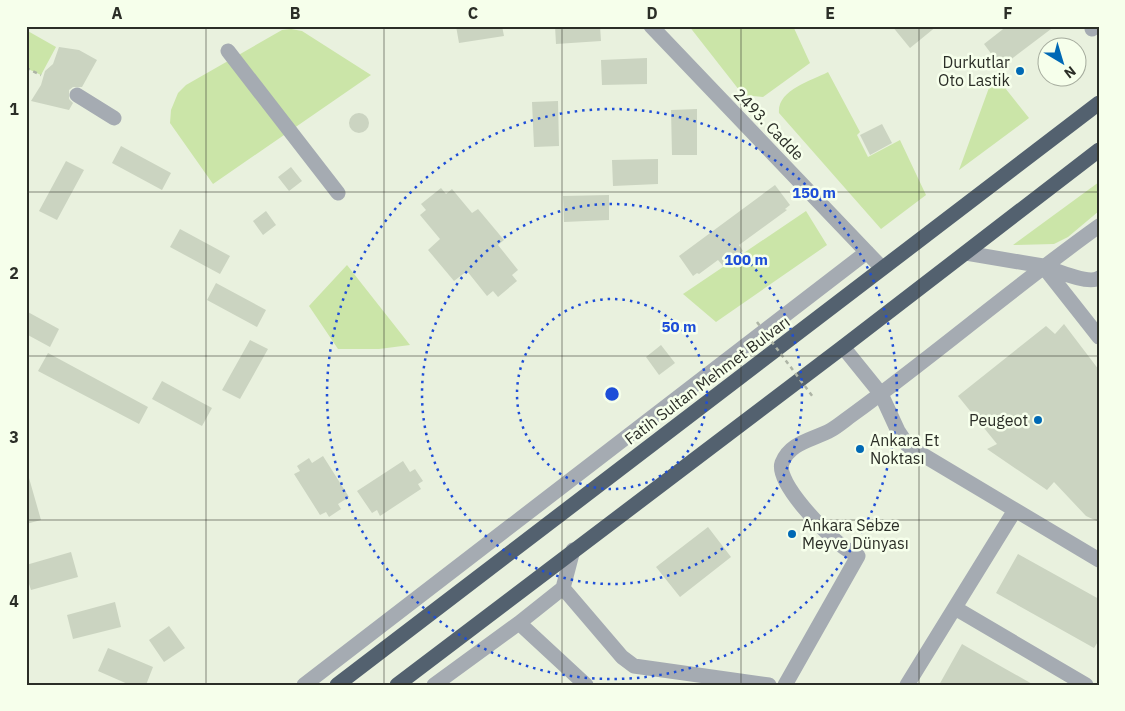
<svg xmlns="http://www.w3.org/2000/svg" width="1125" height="711" viewBox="0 0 1125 711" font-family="'IBM Plex Sans',sans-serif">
	<rect width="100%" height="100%" fill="#e9f1de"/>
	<path fill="#cbe5a8" d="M 689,26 L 793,26 L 810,63 L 763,97 L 743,95 Z
		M 291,29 L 302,31 L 371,75 L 213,184 L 170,123 L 171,110 L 178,93 L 186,85 L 282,30 Z
		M 26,30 L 56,47 L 41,75 L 26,68 Z
		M 828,72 L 860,132 L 857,135 L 868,157 L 900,140 L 926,195 L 881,229 L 779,113 C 777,90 811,81 828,72 Z
		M 994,74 L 1029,118 L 959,170 Z
		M 1099,182 L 1099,211 L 1068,237 L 1054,244 L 1013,245 Z
		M 806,211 L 827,245 L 716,322 L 683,294 Z
		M 347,265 L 410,345 L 379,349 L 338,349 L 309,306 Z"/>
	<path fill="#cbd4c1" d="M 456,26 L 502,26 L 504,36 L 459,43 Z
		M 555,26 L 600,26 L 601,41 L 556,44 Z
		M 892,26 L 937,26 L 910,48 Z
		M 1007,26 L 1055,26 L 1001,67 L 984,44 Z
		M 59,47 L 79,50 L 97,60 L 82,87 L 73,87 L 69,90 L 69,99 L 73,103 L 69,110 L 31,101 L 41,85 L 45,71 L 53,64 Z
		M 647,58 L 647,84 L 602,85 L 601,60 Z
		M 558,101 L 559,146 L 534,147 L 532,102 Z
		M 697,109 L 697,155 L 672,155 L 671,110 Z
		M349 123a10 10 0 1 1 20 0a10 10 0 1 1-20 0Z
		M 882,124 L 892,143 L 870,155 L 860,135 Z
		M 121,146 L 171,173 L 162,190 L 112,163 Z
		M 658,159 L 658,184 L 613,186 L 612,160 Z
		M 66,161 L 84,170 L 57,220 L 39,211 Z
		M 291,167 L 302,181 L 289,191 L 278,177 Z
		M 775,185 L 790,205 L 785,209 L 787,210 L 739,245 L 743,251 L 723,266 L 718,260 L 699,274 L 697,273 L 693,276 L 679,256 Z
		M 441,188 L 446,194 L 452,189 L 472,213 L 478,209 L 504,240 L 498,245 L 518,270 L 512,275 L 517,281 L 498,297 L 493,291 L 487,296 L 467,271 L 454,281 L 428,250 L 440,239 L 420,215 L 426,210 L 421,204 Z
		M 609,195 L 609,220 L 564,222 L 563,196 Z
		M 266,211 L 276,225 L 263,235 L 253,221 Z
		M 180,229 L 230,256 L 220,274 L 170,247 Z
		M 216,283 L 266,310 L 257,327 L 207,300 Z
		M 26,311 L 59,329 L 50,347 L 26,334 Z
		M 1064,324 L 1099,370 L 1099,522 L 1086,516 L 1054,482 L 1047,490 L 987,449 L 997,444 L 958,396 L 1046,326 L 1055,334 Z
		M 250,340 L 268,349 L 240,399 L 222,390 Z
		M 661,345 L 675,363 L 659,375 L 646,357 Z
		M 48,353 L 148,407 L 139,424 L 38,371 Z
		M 162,381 L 212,408 L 202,426 L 152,399 Z
		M 323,456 L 349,497 L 338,504 L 341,509 L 329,517 L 326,512 L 320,515 L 294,474 L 300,471 L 297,466 L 309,458 L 312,463 Z
		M 403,461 L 410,472 L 415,469 L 423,481 L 418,484 L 421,489 L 380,516 L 377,510 L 372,513 L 357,491 Z
		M 26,478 L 29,478 L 41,520 L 26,524 Z
		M 708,527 L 731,557 L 680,597 L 656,567 Z
		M 71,552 L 78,577 L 31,590 L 26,575 L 26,565 Z
		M 1018,554 L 1099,599 L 1099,640 L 1094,648 L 996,593 Z
		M 115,602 L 121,627 L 73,639 L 67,615 Z
		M 169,626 L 185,648 L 164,662 L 149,640 Z
		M 962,644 L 995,663 L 1034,685 L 939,685 Z
		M 108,648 L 153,667 L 146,685 L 130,685 L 98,671 Z"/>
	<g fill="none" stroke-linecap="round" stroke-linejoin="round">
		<path stroke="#adb4a5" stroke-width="2.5" stroke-dasharray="4 4" stroke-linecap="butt" d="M 26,68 L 41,75"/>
		<path stroke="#a5abb2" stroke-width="15" d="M 651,26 L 882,268
			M 1092,29 L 1096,26
			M 228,51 L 338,193
			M 77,95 L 114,118
			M 966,253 L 1043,266 L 1099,337
			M 1043,266 C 1055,270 1088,285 1099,278
			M 843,347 L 881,394 L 898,431 L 908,446 L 1099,560
			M 563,588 L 622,657 L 634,666 L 769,685
			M 955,608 L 1086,685
			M 519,623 L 586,685
			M 304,685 L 867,252
			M 434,685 L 519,623 L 563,588 L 573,550
			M 785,685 L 858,556 C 853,553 847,550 842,546 C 827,534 775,483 782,463 C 790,442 813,440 831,430 C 838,426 845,420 852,415 C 936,354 1015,286 1099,226
			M 907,685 L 1015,510"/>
		<path stroke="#53616f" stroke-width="15" d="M 337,685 L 1099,103
			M 397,685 L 843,347 L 1099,150"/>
		<path stroke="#adb4a5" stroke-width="2.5" stroke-dasharray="4 4" stroke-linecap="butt" d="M 757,322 L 813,397"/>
	</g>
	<path fill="none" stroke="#2b2e27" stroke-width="1" stroke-opacity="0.55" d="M 206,26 L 206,685M 384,26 L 384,685M 562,26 L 562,685M 741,26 L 741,685M 919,26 L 919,685M 26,192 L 1099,192M 26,356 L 1099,356M 26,520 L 1099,520"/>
	<g fill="none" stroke="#1d4ed8" stroke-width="2.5" stroke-dasharray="2.5 5">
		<circle cx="612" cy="394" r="95"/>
		<circle cx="612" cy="394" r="190"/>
		<circle cx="612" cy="394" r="285"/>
	</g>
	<g fill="#0069b5" stroke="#f6ffeb" stroke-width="2">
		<circle cx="1020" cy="71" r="5"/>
		<circle cx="1038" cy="420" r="5"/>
		<circle cx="860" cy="449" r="5"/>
		<circle cx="792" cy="534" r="5"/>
	</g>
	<g text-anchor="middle" stroke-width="5" stroke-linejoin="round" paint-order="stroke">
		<g font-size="16" fill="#2b2e27" stroke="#f6ffeb" text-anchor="end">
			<text x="1010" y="68">Durkutlar<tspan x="1010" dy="18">Oto Lastik</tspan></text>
			<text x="1028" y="426">Peugeot</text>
			<text x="870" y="446" text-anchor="start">Ankara Et<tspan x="870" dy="18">Noktası</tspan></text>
			<text x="802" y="531" text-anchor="start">Ankara Sebze<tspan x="802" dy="18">Meyve Dünyası</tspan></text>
		</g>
		<g font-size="16" fill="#2b2e27" stroke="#f6ffeb">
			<text transform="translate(769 124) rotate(46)" y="6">2493. Cadde</text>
			<text transform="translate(707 380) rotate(-37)" y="6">Fatih Sultan Mehmet Bulvarı</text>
		</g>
	</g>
	<circle cx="612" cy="394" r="8" fill="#1d4ed8" stroke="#f6ffeb" stroke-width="2.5"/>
	<g font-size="15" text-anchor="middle" font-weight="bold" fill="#1d4ed8" stroke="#f6ffeb" stroke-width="5" stroke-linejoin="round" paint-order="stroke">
		<text x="814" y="198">150 m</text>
		<text x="746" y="265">100 m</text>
		<text x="679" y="332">50 m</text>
	</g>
	<rect width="1125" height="711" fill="none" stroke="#f6ffeb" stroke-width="55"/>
	<g transform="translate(1062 62) rotate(142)"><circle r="24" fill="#f6ffeb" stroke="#a5ab9d"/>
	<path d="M0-4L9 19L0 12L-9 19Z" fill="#0069b5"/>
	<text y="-8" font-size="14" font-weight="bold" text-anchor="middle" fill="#2b2e27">N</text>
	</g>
	<rect x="28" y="28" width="1070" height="656" fill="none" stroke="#2b2e27" stroke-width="2"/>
	<g font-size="16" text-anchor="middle" font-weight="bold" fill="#2b2e27">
		<text x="117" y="19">A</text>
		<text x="295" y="19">B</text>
		<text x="473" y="19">C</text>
		<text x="652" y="19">D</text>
		<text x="830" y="19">E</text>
		<text x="1008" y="19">F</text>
		<text x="14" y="115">1</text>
		<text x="14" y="279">2</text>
		<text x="14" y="443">3</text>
		<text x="14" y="607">4</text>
	</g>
</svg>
